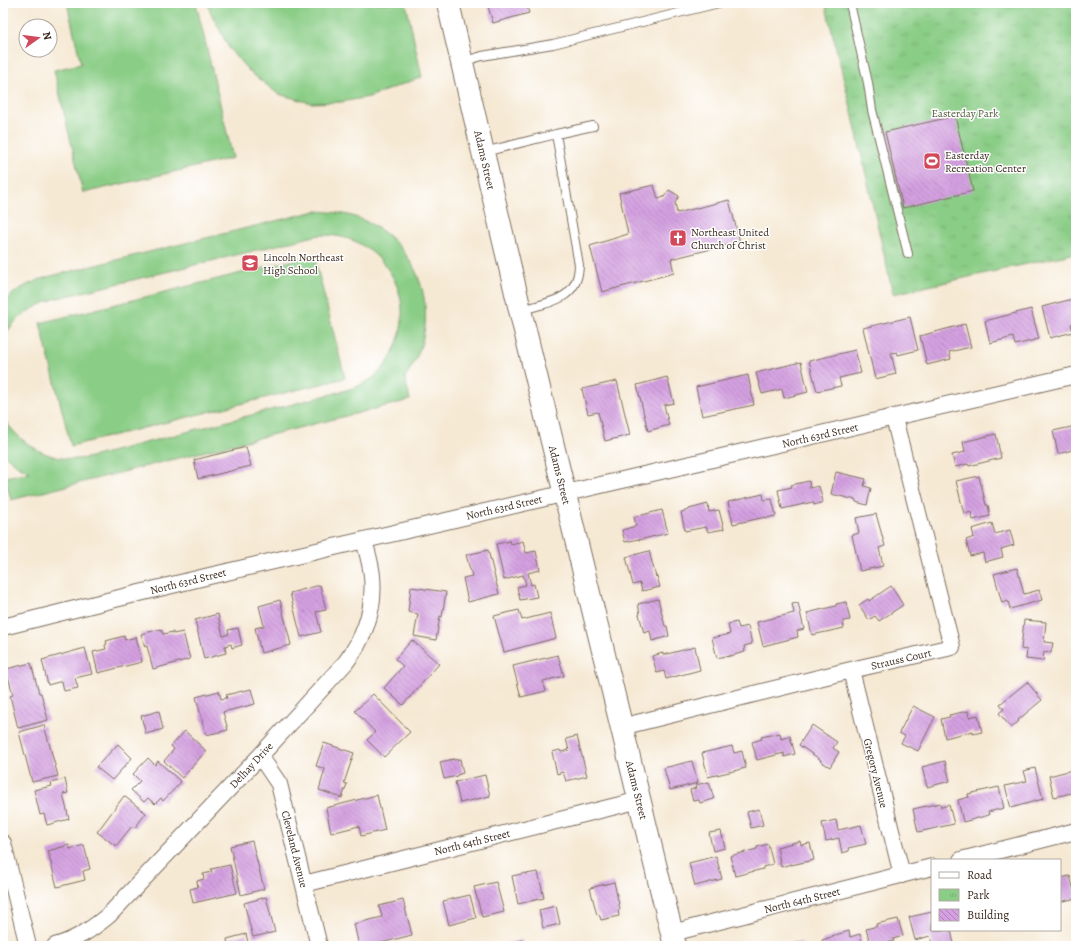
<svg xmlns="http://www.w3.org/2000/svg" width="1079" height="949" viewBox="0 0 1079 949" font-family="Alegreya,serif">
	<defs>
		<pattern id="park-tufts" width="24" height="20" patternUnits="userSpaceOnUse"><rect width="24" height="20" fill="#8acd86"/><path d="M3 7l-1-3M5 7V3M7 7l1-3M15 17l-1-3M17 17v-4M19 17l1-3" fill="none" stroke="#78b073"/></pattern>
		<pattern id="building-back-hatch" width="6" height="6" patternUnits="userSpaceOnUse"><rect width="6" height="6" fill="#d4a0e1"/><path d="M-1 5l2 2M0 0l6 6M5-1l2 2" fill="none" stroke="#ad83b6"/></pattern>
	</defs>
	<rect width="100%" height="100%" fill="#fff"/>
	<filter id="ink" filterUnits="userSpaceOnUse"><feTurbulence type="fractalNoise" baseFrequency=".025" numOctaves="2"/><feDisplacementMap in="SourceGraphic" scale="8" xChannelSelector="R" yChannelSelector="G"/><feConvolveMatrix kernelMatrix="1 2 1 2 8 2 1 2 1" color-interpolation-filters="sRGB"/></filter>
	<filter id="wash" filterUnits="userSpaceOnUse"><feTurbulence type="fractalNoise" baseFrequency=".012" numOctaves="4" result="noise"/><feDisplacementMap in="SourceGraphic" scale="16" xChannelSelector="R" yChannelSelector="G"/><feGaussianBlur stdDeviation="0.9" result="paint"/><feColorMatrix in="noise" values="0 0 0 0 0 0 0 0 0 0 0 0 0 0 0 0 0 1.4 0 .05"/><feComposite in="paint" operator="in"/></filter>
	<g filter="url(#wash)">
		<rect width="100%" height="100%" fill="#f6e9d4"/>
		<path fill="#8acd86" stroke="#627c52" d="M 67,3 L 196,3 L 233,158 L 83,193 L 54,70 L 81,64 Z
			M 207,3 L 406,3 L 422,77 L 369,97 L 341,102 L 311,103 L 278,94 L 250,72 L 230,50 L 210,11 Z
			M 316,211 C 331,212 345,213 358,218 C 423,243 446,321 405,377 L 410,400 L 11,500 L 5,477 L 30,472 L 18,466 L 3,454 L 3,417 C 18,442 46,460 76,459 C 81,459 86,458 91,457 L 354,388 C 359,385 365,383 370,380 C 380,373 388,363 393,352 C 415,308 396,260 352,240 C 341,236 330,235 319,235 L 54,299 C 33,307 13,318 3,339 L 3,302 C 17,289 29,283 47,277 Z
			M 314,255 L 345,378 L 71,446 L 40,323 Z"/>
		<path fill="url(#park-tufts)" stroke="#627c52" d="M 825,3 L 1076,3 L 1076,253 L 893,294 L 853,117 Z"/>
		<g id="blocks">
			<path fill="url(#building-back-hatch)" d="M 487,3 L 526,3 L 529,13 L 493,23 Z
				M 955,116 L 973,191 L 903,208 L 885,132 Z
				M 654,185 L 658,199 L 664,197 L 669,190 L 679,196 L 675,203 L 677,213 L 729,200 L 740,242 L 671,259 L 674,273 L 602,292 L 590,246 L 628,234 L 619,193 Z
				M 1076,298 L 1076,322 L 1071,324 L 1073,332 L 1050,338 L 1042,307 Z
				M 1031,309 L 1039,339 L 1015,345 L 1013,337 L 990,343 L 985,321 Z
				M 910,317 L 918,350 L 898,355 L 897,352 L 891,353 L 896,374 L 875,379 L 863,328 Z
				M 965,324 L 971,347 L 949,352 L 951,359 L 927,365 L 920,336 Z
				M 855,350 L 861,373 L 839,378 L 841,386 L 817,391 L 809,361 Z
				M 801,362 L 808,392 L 784,398 L 782,389 L 762,394 L 756,373 Z
				M 748,375 L 754,405 L 702,416 L 696,387 Z
				M 667,377 L 674,403 L 664,405 L 669,425 L 648,431 L 637,385 Z
				M 617,381 L 630,435 L 605,441 L 598,412 L 588,414 L 582,389 Z
				M 1076,426 L 1076,449 L 1058,454 L 1053,431 Z
				M 996,434 L 1001,458 L 969,466 L 968,464 L 955,467 L 952,455 L 965,452 L 963,442 Z
				M 246,447 L 251,466 L 198,479 L 194,460 Z
				M 836,472 L 866,479 L 864,486 L 871,488 L 867,505 L 856,502 L 856,500 L 831,494 Z
				M 979,476 L 986,505 L 988,505 L 990,516 L 973,520 L 971,512 L 964,514 L 956,481 Z
				M 809,481 L 810,488 L 819,486 L 823,502 L 814,505 L 813,502 L 782,509 L 778,490 L 792,487 L 791,485 Z
				M 763,494 L 764,500 L 772,499 L 776,516 L 766,518 L 766,517 L 733,524 L 728,502 Z
				M 708,504 L 709,512 L 719,510 L 724,529 L 708,532 L 706,527 L 685,531 L 681,512 L 689,510 L 689,509 Z
				M 662,510 L 668,533 L 639,540 L 639,539 L 625,542 L 622,530 L 636,526 L 634,517 Z
				M 876,514 L 885,546 L 879,548 L 883,566 L 860,571 L 852,535 L 859,533 L 856,518 Z
				M 992,523 L 995,534 L 1010,530 L 1014,545 L 1001,549 L 1003,557 L 985,562 L 983,553 L 970,556 L 966,540 L 974,537 L 972,529 Z
				M 510,541 L 511,544 L 523,541 L 526,553 L 536,551 L 540,570 L 528,573 L 531,585 L 534,584 L 537,597 L 520,600 L 517,587 L 526,585 L 523,575 L 504,580 L 496,544 Z
				M 488,550 L 499,594 L 468,602 L 463,578 L 472,576 L 466,555 Z
				M 649,551 L 656,577 L 657,576 L 660,587 L 642,591 L 640,583 L 633,585 L 626,557 Z
				M 1017,568 L 1024,594 L 1039,590 L 1042,600 L 1010,609 L 1008,601 L 1002,603 L 994,574 Z
				M 320,585 L 326,610 L 316,612 L 321,632 L 301,637 L 290,593 Z
				M 891,586 L 903,605 L 879,621 L 875,616 L 869,620 L 859,605 L 868,599 L 869,601 Z
				M 411,587 L 446,592 L 442,617 L 440,616 L 436,640 L 414,636 L 418,614 L 408,612 Z
				M 658,599 L 665,626 L 667,626 L 669,636 L 652,641 L 650,631 L 644,633 L 639,614 L 640,614 L 638,604 Z
				M 280,600 L 291,645 L 261,653 L 255,628 L 264,626 L 259,606 Z
				M 846,602 L 850,620 L 843,621 L 844,628 L 812,635 L 807,613 L 836,606 L 836,604 Z
				M 798,603 L 804,629 L 797,631 L 798,637 L 763,646 L 757,622 L 794,613 L 792,604 Z
				M 519,610 L 522,620 L 550,613 L 556,638 L 504,652 L 494,616 Z
				M 218,614 L 223,636 L 229,634 L 228,630 L 238,628 L 242,645 L 232,648 L 231,644 L 225,646 L 226,653 L 204,659 L 195,620 Z
				M 1024,620 L 1046,622 L 1044,642 L 1053,643 L 1051,653 L 1044,652 L 1043,661 L 1026,659 L 1027,650 L 1021,649 Z
				M 737,622 L 739,628 L 748,626 L 752,644 L 744,646 L 745,652 L 726,657 L 726,656 L 717,658 L 712,638 L 730,634 L 728,624 Z
				M 161,629 L 163,634 L 173,632 L 173,634 L 183,632 L 190,659 L 153,669 L 147,646 L 145,647 L 141,634 Z
				M 124,636 L 125,640 L 136,637 L 142,662 L 98,673 L 93,652 L 106,649 L 105,645 L 107,644 L 106,641 Z
				M 412,640 L 439,664 L 403,705 L 384,688 L 403,666 L 395,659 Z
				M 695,647 L 700,670 L 666,679 L 664,671 L 657,673 L 652,656 L 663,653 L 663,655 Z
				M 85,648 L 92,674 L 75,678 L 78,688 L 64,691 L 62,681 L 48,685 L 42,660 Z
				M 558,655 L 564,676 L 543,681 L 546,691 L 521,697 L 513,666 Z
				M 31,663 L 39,693 L 41,693 L 48,720 L 18,728 L 10,696 L 13,695 L 6,669 Z
				M 1027,682 L 1042,700 L 1018,720 L 1019,721 L 1011,728 L 999,713 L 1004,709 L 1000,704 Z
				M 251,689 L 255,704 L 223,712 L 228,730 L 206,735 L 196,697 L 219,691 L 221,699 L 227,698 L 226,695 Z
				M 373,694 L 410,732 L 384,757 L 367,740 L 375,732 L 355,711 Z
				M 913,706 L 935,717 L 918,751 L 901,743 L 905,736 L 899,733 Z
				M 159,711 L 163,729 L 146,734 L 141,716 Z
				M 968,711 L 969,717 L 978,715 L 982,732 L 973,734 L 973,731 L 945,738 L 941,719 L 950,717 L 949,715 Z
				M 44,725 L 58,776 L 32,782 L 19,732 Z
				M 812,725 L 837,742 L 833,748 L 839,752 L 830,767 L 820,761 L 821,760 L 799,745 Z
				M 185,731 L 206,751 L 182,778 L 164,761 L 174,749 L 171,746 Z
				M 780,733 L 781,739 L 790,736 L 795,754 L 784,757 L 784,753 L 757,760 L 752,742 L 762,739 L 761,737 Z
				M 577,736 L 587,776 L 566,781 L 563,772 L 557,774 L 552,752 L 560,750 L 561,752 L 569,750 L 566,739 Z
				M 324,743 L 354,753 L 344,783 L 347,784 L 342,798 L 319,790 L 325,769 L 316,766 Z
				M 118,744 L 132,758 L 112,780 L 96,767 Z
				M 732,746 L 734,753 L 742,751 L 746,768 L 708,777 L 702,753 Z
				M 148,758 L 155,765 L 158,761 L 181,782 L 163,801 L 161,798 L 155,804 L 148,798 L 144,802 L 131,790 L 140,781 L 133,774 Z
				M 454,759 L 454,760 L 460,759 L 463,773 L 457,775 L 457,776 L 444,779 L 440,762 Z
				M 692,761 L 698,783 L 670,790 L 664,768 Z
				M 945,761 L 950,781 L 927,787 L 922,767 Z
				M 1035,768 L 1043,799 L 1011,808 L 1005,786 L 1027,781 L 1024,771 Z
				M 1076,769 L 1076,792 L 1054,797 L 1049,776 Z
				M 485,775 L 490,796 L 460,803 L 455,782 Z
				M 65,779 L 68,793 L 63,794 L 69,819 L 47,825 L 44,814 L 40,815 L 34,790 L 52,786 L 51,783 Z
				M 709,782 L 714,799 L 700,803 L 699,800 L 693,801 L 690,790 L 696,788 L 695,785 Z
				M 999,787 L 1004,808 L 988,812 L 989,815 L 963,822 L 958,800 L 969,797 L 968,794 Z
				M 377,795 L 385,830 L 361,836 L 359,826 L 331,833 L 326,808 Z
				M 124,796 L 146,813 L 135,828 L 132,826 L 116,846 L 97,832 Z
				M 940,803 L 941,807 L 949,805 L 954,824 L 918,832 L 913,809 Z
				M 759,809 L 763,825 L 751,828 L 747,812 Z
				M 836,820 L 838,830 L 861,825 L 866,844 L 848,848 L 849,851 L 842,853 L 839,838 L 826,841 L 822,823 Z
				M 721,831 L 725,848 L 713,851 L 709,833 Z
				M 252,841 L 264,889 L 241,895 L 230,846 Z
				M 800,841 L 801,845 L 810,843 L 814,860 L 791,865 L 791,864 L 781,867 L 777,847 Z
				M 768,844 L 773,864 L 763,867 L 763,869 L 735,876 L 730,856 L 757,849 L 757,847 Z
				M 69,845 L 70,849 L 84,845 L 90,869 L 83,871 L 85,880 L 57,887 L 48,851 Z
				M 716,856 L 722,879 L 695,886 L 689,863 Z
				M 230,865 L 237,893 L 193,903 L 190,889 L 198,887 L 197,881 L 204,879 L 203,874 L 212,872 L 211,869 Z
				M 538,872 L 544,898 L 518,904 L 512,876 L 526,873 L 526,874 Z
				M 1070,876 L 1076,898 L 1060,902 L 1060,878 Z
				M 496,882 L 504,912 L 482,917 L 474,887 Z
				M 614,882 L 620,909 L 618,910 L 619,916 L 601,920 L 599,914 L 597,915 L 590,888 Z
				M 470,895 L 476,918 L 449,925 L 443,901 Z
				M 266,897 L 275,932 L 253,937 L 244,903 Z
				M 403,900 L 412,935 L 369,946 L 359,946 L 354,924 L 382,917 L 379,906 Z
				M 556,906 L 560,924 L 543,928 L 539,910 Z
				M 932,912 L 932,930 L 951,930 L 954,944 L 946,946 L 933,946 L 930,936 L 915,940 L 909,917 Z
				M 898,919 L 903,936 L 893,939 L 894,941 L 876,946 L 871,946 L 866,929 L 877,926 L 876,924 Z
				M 849,931 L 850,937 L 860,934 L 863,946 L 823,946 L 822,940 L 832,937 L 832,936 Z
				M 246,934 L 249,946 L 228,946 L 227,939 Z
				M 522,940 L 523,946 L 499,946 L 499,945 Z
				M 801,942 L 802,946 L 785,946 L 785,945 Z"/>
		</g>
	</g>
	<g filter="url(#ink)">
		<use href="#blocks" fill-opacity="0" stroke="#7c6d5e" stroke-width="1"/>
		<g fill="none" stroke-linecap="round" stroke-linejoin="round">
			<g stroke="#7c6d5e" stroke-width="10">
				<path id="lane" d="M 849,3 L 851,8 L 868,83 L 872,110 L 908,254
					M 462,62 L 482,56 L 553,44 L 719,3
					M 484,152 L 556,134 L 593,126
					M 521,310 C 549,302 578,301 579,265 L 556,134"/>
			</g>
			<g stroke="#7c6d5e" stroke-width="18">
				<path id="street" d="M 3,627 C 75,609 146,591 218,574 C 504,506 790,442 1076,375
					M 851,670 L 902,875
					M 621,727 L 851,670 L 952,647 L 894,418
					M 260,756 L 279,784 L 319,946
					M 3,843 L 28,946
					M 961,860 L 1076,831
					M 304,884 L 640,800
					M 672,933 L 932,867
					M 55,946 C 76,940 92,929 109,915 L 260,756 L 346,662 C 365,637 375,608 372,576 C 371,564 367,552 364,540"/>
			</g>
			<g stroke="#7c6d5e" stroke-width="24">
				<path id="secondary" d="M 448,3 L 520,310 L 675,946"/>
			</g>
			<use href="#lane" stroke="#fff" stroke-width="8"/>
			<use href="#street" stroke="#fff" stroke-width="16"/>
			<use href="#secondary" stroke="#fff" stroke-width="22"/>
		</g>
	</g>
	<defs>
		<g id="stadium-square" transform="scale(0.9)"><rect x="-9" y="-9" width="18" height="18" rx="4" fill="#d1495b" stroke="#fff"/><path d="M0-5a6.5 5 0 1 0 0 10a6.5 5 0 1 0 0-10ZM-3.5-1.8h7v3.6h-7Z" fill="#fff"/></g>
		<g id="church-square" transform="scale(0.9)"><rect x="-9" y="-9" width="18" height="18" rx="4" fill="#d1495b" stroke="#fff"/><path d="M-1.2-6h2.4v3.5h3.3v2.4h-3.3V6h-2.4V-.1h-3.3v-2.4h3.3Z" fill="#fff"/></g>
		<g id="school-square" transform="scale(0.9)"><rect x="-9" y="-9" width="18" height="18" rx="4" fill="#d1495b" stroke="#fff"/><path d="M0-5L7-2L0 1L-7-2ZM-4 1L0 2.5L4 1V4Q0 6-4 4Z" fill="#fff"/></g>
	</defs>
	<g fill-rule="evenodd">
		<use href="#stadium-square" x="932" y="161"/>
		<use href="#church-square" x="678" y="238"/>
		<use href="#school-square" x="250" y="263"/>
	</g>
	<g text-anchor="middle" stroke-width="3" stroke-linejoin="round" paint-order="stroke">
		<g font-size="11" fill="#535b3d" stroke="#fff">
			<text x="965" y="117">Easterday Park</text>
		</g>
		<g font-size="11" fill="#3b2a1e" stroke="#fff" text-anchor="start">
			<text x="945" y="159">Easterday<tspan x="945" dy="13">Recreation Center</tspan></text>
			<text x="691" y="236">Northeast United<tspan x="691" dy="13">Church of Christ</tspan></text>
			<text x="263" y="261">Lincoln Northeast<tspan x="263" dy="13">High School</tspan></text>
		</g>
		<g font-size="11" fill="#3b2a1e" stroke="#fff">
			<text transform="translate(485 160) rotate(77)" y="4">Adams Street</text>
			<text transform="translate(820 435) rotate(-13)" y="4">North 63rd Street</text>
			<text transform="translate(560 475) rotate(76)" y="4">Adams Street</text>
			<text transform="translate(504 507) rotate(-13)" y="4">North 63rd Street</text>
			<text transform="translate(188 581) rotate(-14)" y="4">North 63rd Street</text>
			<text transform="translate(901 659) rotate(-13)" y="4">Strauss Court</text>
			<text transform="translate(251 765) rotate(-47)" y="4">Delhay Drive</text>
			<text transform="translate(876 773) rotate(76)" y="4">Gregory Avenue</text>
			<text transform="translate(637 790) rotate(76)" y="4">Adams Street</text>
			<text transform="translate(472 842) rotate(-14)" y="4">North 64th Street</text>
			<text transform="translate(295 849) rotate(76)" y="4">Cleveland Avenue</text>
			<text transform="translate(802 900) rotate(-14)" y="4">North 64th Street</text>
		</g>
	</g>
	<rect width="1079" height="949" fill="none" stroke="#fff" stroke-width="16"/>
	<rect x="931" y="859" width="130" height="72" fill="#ffffff" stroke="#b1aaa5"/>
	<rect x="939" y="872" width="20" height="6" fill="#ffffff" stroke="#b1aaa5"/>
	<text x="967" y="879" font-size="12" fill="#3b2a1e">Road</text>
	<rect x="939" y="889" width="20" height="12" fill="url(#park-tufts)" stroke="#b1aaa5"/>
	<text x="967" y="899" font-size="12" fill="#3b2a1e">Park</text>
	<rect x="939" y="909" width="20" height="12" fill="url(#building-back-hatch)" stroke="#b1aaa5"/>
	<text x="967" y="919" font-size="12" fill="#3b2a1e">Building</text>
	<g transform="translate(38 38) rotate(76)"><circle r="19" fill="#ffffff" stroke="#b1aaa5"/>
	<path d="M0-3L7 15L0 10L-7 15Z" fill="#d1495b"/>
	<text y="-6" font-size="11" font-weight="bold" text-anchor="middle" fill="#3b2a1e">N</text>
	</g>
</svg>
